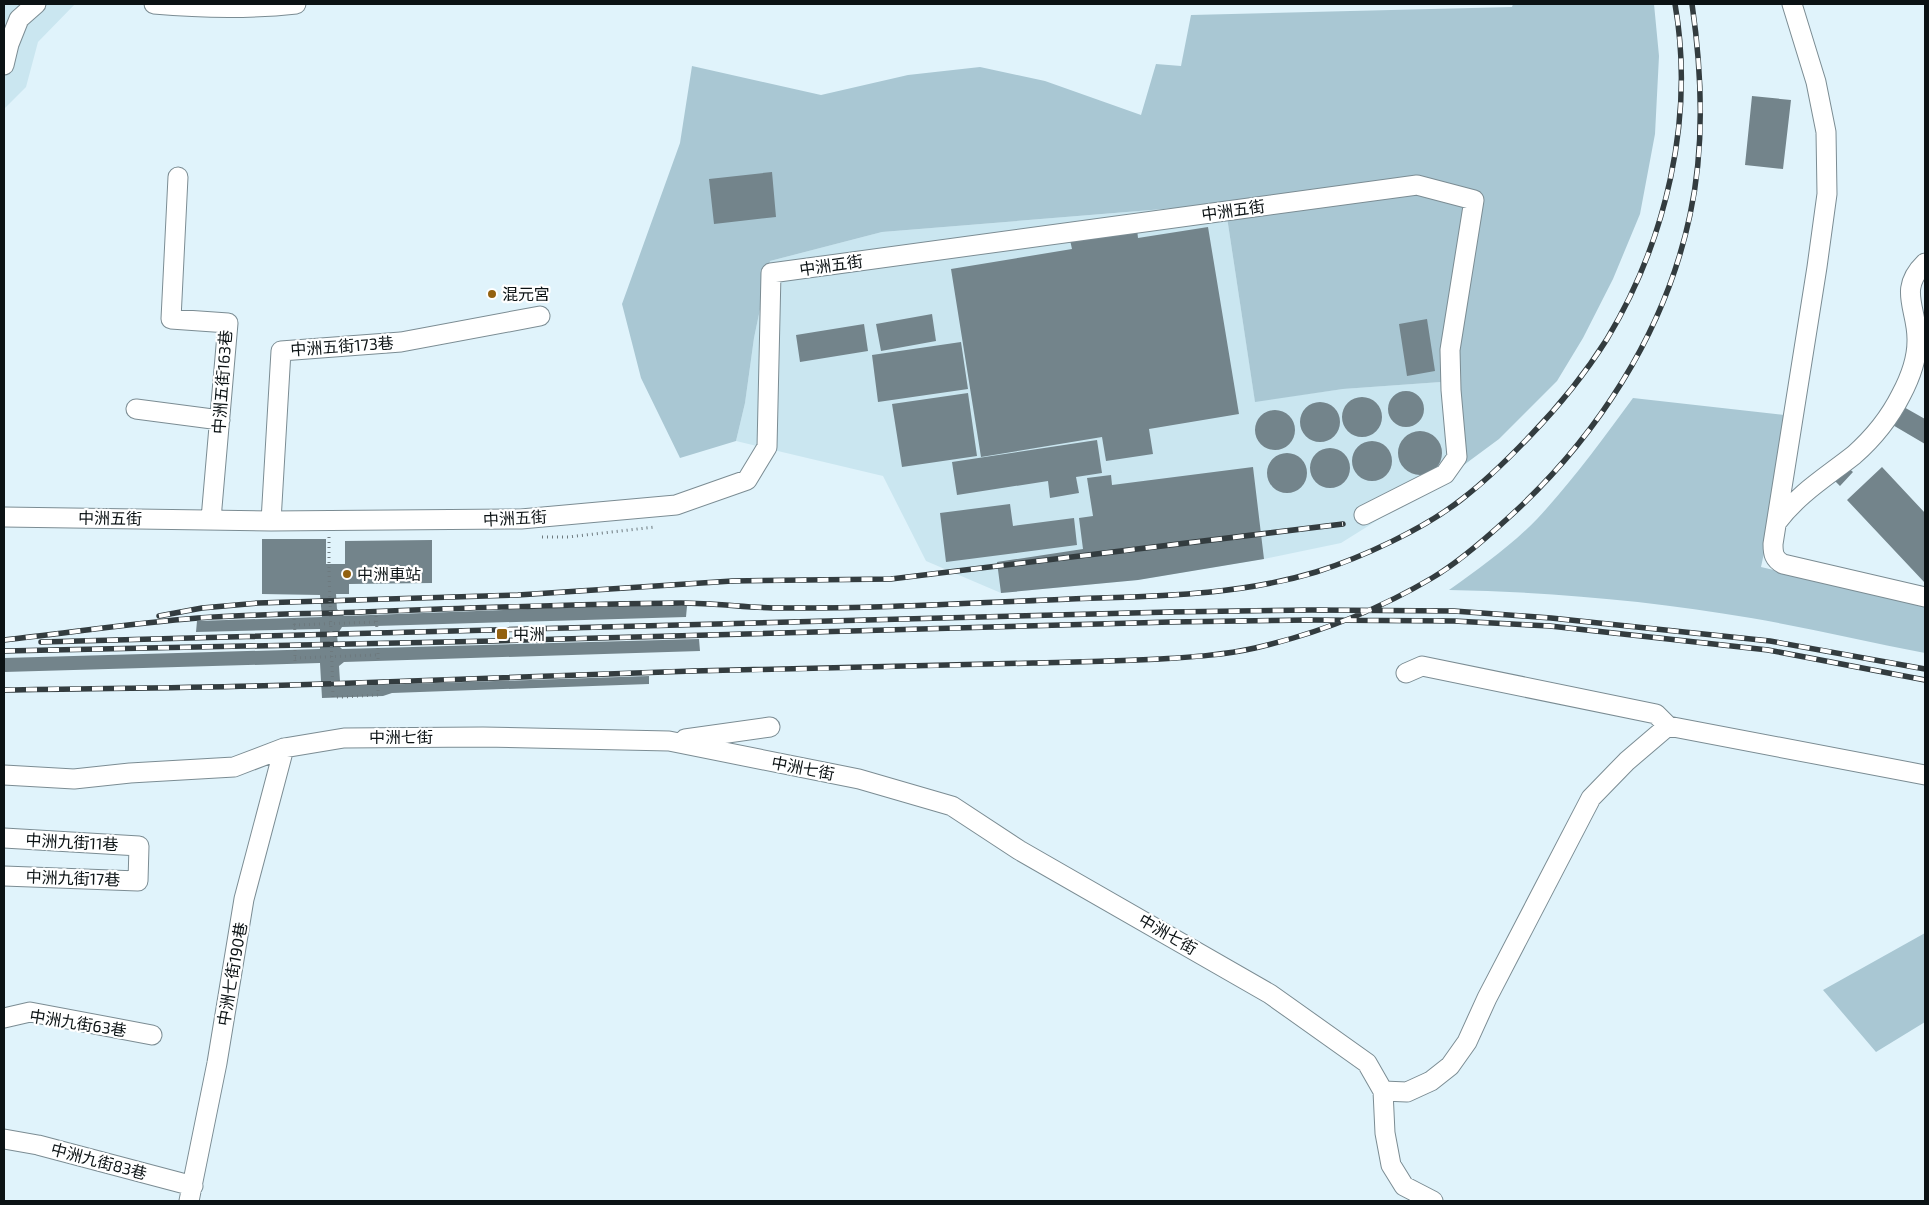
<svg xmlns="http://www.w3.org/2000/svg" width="1929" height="1205" viewBox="0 0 1929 1205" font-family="'Exo 2','Noto Sans TC',sans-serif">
	<rect width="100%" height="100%" fill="#e0f3fb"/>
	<path fill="#cae6f0" d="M 4,4 L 75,4 L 38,42 L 26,87 L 4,109 Z
		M 1225,204 L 1255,401 L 1343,389 L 1441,382 L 1453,473 L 1341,543 L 1264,559 L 1138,580 L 1001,593 L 926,561 L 883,476 L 736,441 L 745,403 L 754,338 L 770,261 L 882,232 Z"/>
	<path fill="#a9c7d3" d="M 1513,4 L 1654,4 L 1659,56 L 1655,134 L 1640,214 L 1613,279 L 1583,338 L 1557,381 L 1499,439 L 1453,473 L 1441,382 L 1343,389 L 1255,402 L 1225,204 L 882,232 L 770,261 L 754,338 L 745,403 L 736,441 L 680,458 L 641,378 L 622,304 L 680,143 L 692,66 L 821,95 L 908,75 L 980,67 L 1045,81 L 1141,115 L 1156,64 L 1181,66 L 1191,15 L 1512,7 Z
		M 1633,398 L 1793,416 L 1761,567 L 1925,606 L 1925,653 C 1867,642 1809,628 1751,618 C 1651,601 1551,592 1449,590 C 1480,568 1512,545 1538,518 C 1573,480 1603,439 1633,398 Z
		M 1925,933 L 1925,1022 L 1876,1052 L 1823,990 Z"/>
	<path fill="#73848b" d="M 1752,96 L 1791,100 L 1783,169 L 1745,165 Z
		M 772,172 L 776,217 L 714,224 L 709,179 Z
		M 1208,227 L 1239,414 L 1149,429 L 1153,454 L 1106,461 L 1102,437 L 981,457 L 951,269 L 1072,249 L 1070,240 L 1137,229 L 1138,238 Z
		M 932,314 L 936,341 L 881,351 L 876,324 Z
		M 1427,319 L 1435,371 L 1407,376 L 1399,324 Z
		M 864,324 L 868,351 L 800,362 L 796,335 Z
		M 961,342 L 968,389 L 878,402 L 872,355 Z
		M1388 409a18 18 0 1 1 36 0a18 18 0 1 1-36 0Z
		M 968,393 L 977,456 L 902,467 L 892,404 Z
		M1342 417a20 20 0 1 1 40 0a20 20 0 1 1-40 0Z
		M1300 422a20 20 0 1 1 40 0a20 20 0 1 1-40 0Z
		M 1902,406 L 1925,419 L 1925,444 L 1891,424 Z
		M1255 430a20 20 0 1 1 40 0a20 20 0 1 1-40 0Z
		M1398 453a22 22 0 1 1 44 0a22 22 0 1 1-44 0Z
		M 1097,440 L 1102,473 L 1076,477 L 1079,493 L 1050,498 L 1048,481 L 957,495 L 952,462 Z
		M1352 461a20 20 0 1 1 40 0a20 20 0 1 1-40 0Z
		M1310 468a20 20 0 1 1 40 0a20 20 0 1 1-40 0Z
		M1267 473a20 20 0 1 1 40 0a20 20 0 1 1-40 0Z
		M 1846,466 L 1853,472 L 1840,486 L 1834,480 Z
		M 1253,467 L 1264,559 L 1138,580 L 1001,593 L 997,562 L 1083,549 L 1079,518 L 1093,516 L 1087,478 L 1111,475 L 1112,485 Z
		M 1882,467 L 1925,513 L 1925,583 L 1847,500 Z
		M 1010,504 L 1013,526 L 1074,518 L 1077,545 L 946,562 L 940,513 Z
		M 262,539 L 326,539 L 326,564 L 345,564 L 345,541 L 432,540 L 432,583 L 349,584 L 349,594 L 336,594 L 337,609 L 344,616 L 659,604 L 687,606 L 686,617 L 342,627 L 337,635 L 338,645 L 342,649 L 699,639 L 700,651 L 344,662 L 339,666 L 340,681 L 346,686 L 649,676 L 649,684 L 392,693 L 383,696 L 322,698 L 320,663 L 4,672 L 4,658 L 320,649 L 320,629 L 196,632 L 197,621 L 322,617 L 320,595 L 262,594 Z"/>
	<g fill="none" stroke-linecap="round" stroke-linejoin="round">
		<g stroke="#7b8c93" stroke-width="21">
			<path id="minor" d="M 154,4 C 200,8 250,9 296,4
				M 1792,4 L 1816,82 L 1826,132 L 1827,194 L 1817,267 L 1773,544 C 1773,554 1774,559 1783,564 L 1925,597
				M 4,65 L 9,44 L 19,19 L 36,4
				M 178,177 L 171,319 L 228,323 L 211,519
				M 136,409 L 220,420
				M 4,517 L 271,521 L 521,519 L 676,505 L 747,480 L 767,447 L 771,273 L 1417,185 L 1474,200 L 1450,350 L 1451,390 L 1457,457 L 1445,474 L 1364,515
				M 271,521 L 281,351 L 401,342 L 540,316
				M 1777,522 C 1798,494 1826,477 1854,455 C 1872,439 1890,417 1901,395 C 1909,380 1917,359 1917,341 C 1918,309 1897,290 1925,263
				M 1406,673 L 1422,666 L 1656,714 L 1668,726
				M 685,739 L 770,727
				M 4,775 L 74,779 L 130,773 L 234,767 L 284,748 L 344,738 L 483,737 L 669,741 L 859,779 L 952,806 L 1019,850 L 1270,994 L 1367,1063 L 1383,1091 L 1385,1133 L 1391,1165 L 1404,1186 L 1433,1201
				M 4,838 L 139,846 L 138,881 L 4,876
				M 4,1018 L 30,1012 L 152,1035
				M 1383,1091 L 1407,1092 L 1431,1081 L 1450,1066 L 1467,1042 L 1487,998 L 1591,798 L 1627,761 L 1668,726 L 1925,775
				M 4,1139 L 38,1145 L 193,1186
				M 189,1201 L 217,1063 L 244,899 L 284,748"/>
		</g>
		<path stroke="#6e7a7f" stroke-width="3" stroke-dasharray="1 4" stroke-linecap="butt" d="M 329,537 L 329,571
			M 542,537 L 568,537 L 655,527
			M 376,616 L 377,629
			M 294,619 L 295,632
			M 294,625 L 376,622
			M 378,648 L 378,663
			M 295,650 L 295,665
			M 295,658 L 378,655
			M 342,697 L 378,695 L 378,687"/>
		<use href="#minor" stroke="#fff" stroke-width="19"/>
		<g stroke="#333c3f" stroke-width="5.5">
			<path id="rail" d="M 159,616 L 202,608 L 258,603 L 518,595 L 732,581 L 891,579 L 1343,524
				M 4,640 C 68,633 133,623 198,618 C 252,614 308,614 362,612 C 468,608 575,604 681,603 C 712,603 743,607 773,608 C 873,609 972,603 1071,599 C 1154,596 1236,596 1316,572 C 1363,557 1424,529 1462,499 C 1487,480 1509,458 1530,436 C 1559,406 1585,374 1607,339 C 1666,241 1695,118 1675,4
				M 41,642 L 1170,612 L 1312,610 L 1454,611 L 1551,618 L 1770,641 L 1925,669
				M 4,651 L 493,641 L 1171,622 L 1310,620 L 1454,621 L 1550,626 L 1768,650 L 1925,680
				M 4,690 C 110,688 216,688 322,684 C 446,680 570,675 693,671 C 807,669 920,666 1033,663 C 1075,662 1118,661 1160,659 C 1192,657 1224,655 1255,648 C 1316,634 1378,610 1432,578 C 1459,562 1484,540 1507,519 C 1596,439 1665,333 1690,215 C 1705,146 1702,73 1692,4"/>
		</g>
		<use href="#rail" stroke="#fff" stroke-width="4" stroke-dasharray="11" stroke-linecap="butt"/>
		<path stroke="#6e7a7f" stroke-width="3" stroke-dasharray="1 4" stroke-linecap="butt" d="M 329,571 L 333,697 L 342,697"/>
	</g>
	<g fill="#936211" stroke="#fff" stroke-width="2">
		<circle cx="492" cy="294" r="5"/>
		<circle cx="347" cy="574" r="5"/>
		<rect x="496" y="628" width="12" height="12" rx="2.5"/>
	</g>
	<g text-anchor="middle" stroke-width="4.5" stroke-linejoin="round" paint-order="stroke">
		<g font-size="16" fill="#0b1214" stroke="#fff">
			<text transform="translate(1233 210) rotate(-8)" y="6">中洲五街</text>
			<text transform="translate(831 265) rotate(-8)" y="6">中洲五街</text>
			<text transform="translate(342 346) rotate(-4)" y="6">中洲五街173巷</text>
			<text transform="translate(222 382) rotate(-86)" y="6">中洲五街163巷</text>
			<text transform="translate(110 518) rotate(1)" y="6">中洲五街</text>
			<text transform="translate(515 518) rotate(-3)" y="6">中洲五街</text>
			<text x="401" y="743">中洲七街</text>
			<text transform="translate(803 768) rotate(11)" y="6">中洲七街</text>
			<text transform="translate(72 842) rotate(3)" y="6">中洲九街11巷</text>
			<text transform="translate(73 878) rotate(2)" y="6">中洲九街17巷</text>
			<text transform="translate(1168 934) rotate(30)" y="6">中洲七街</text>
			<text transform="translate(232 974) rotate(-80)" y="6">中洲七街190巷</text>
			<text transform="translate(78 1023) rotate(9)" y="6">中洲九街63巷</text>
			<text transform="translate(99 1161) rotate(15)" y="6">中洲九街83巷</text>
		</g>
		<g font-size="16" fill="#0b1214" stroke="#fff" text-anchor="start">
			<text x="502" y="300">混元宮</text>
			<text x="357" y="580">中洲車站</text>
			<text x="513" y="640">中洲</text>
		</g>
	</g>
	<rect width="1929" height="1205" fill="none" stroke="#0b1214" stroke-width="10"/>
</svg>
